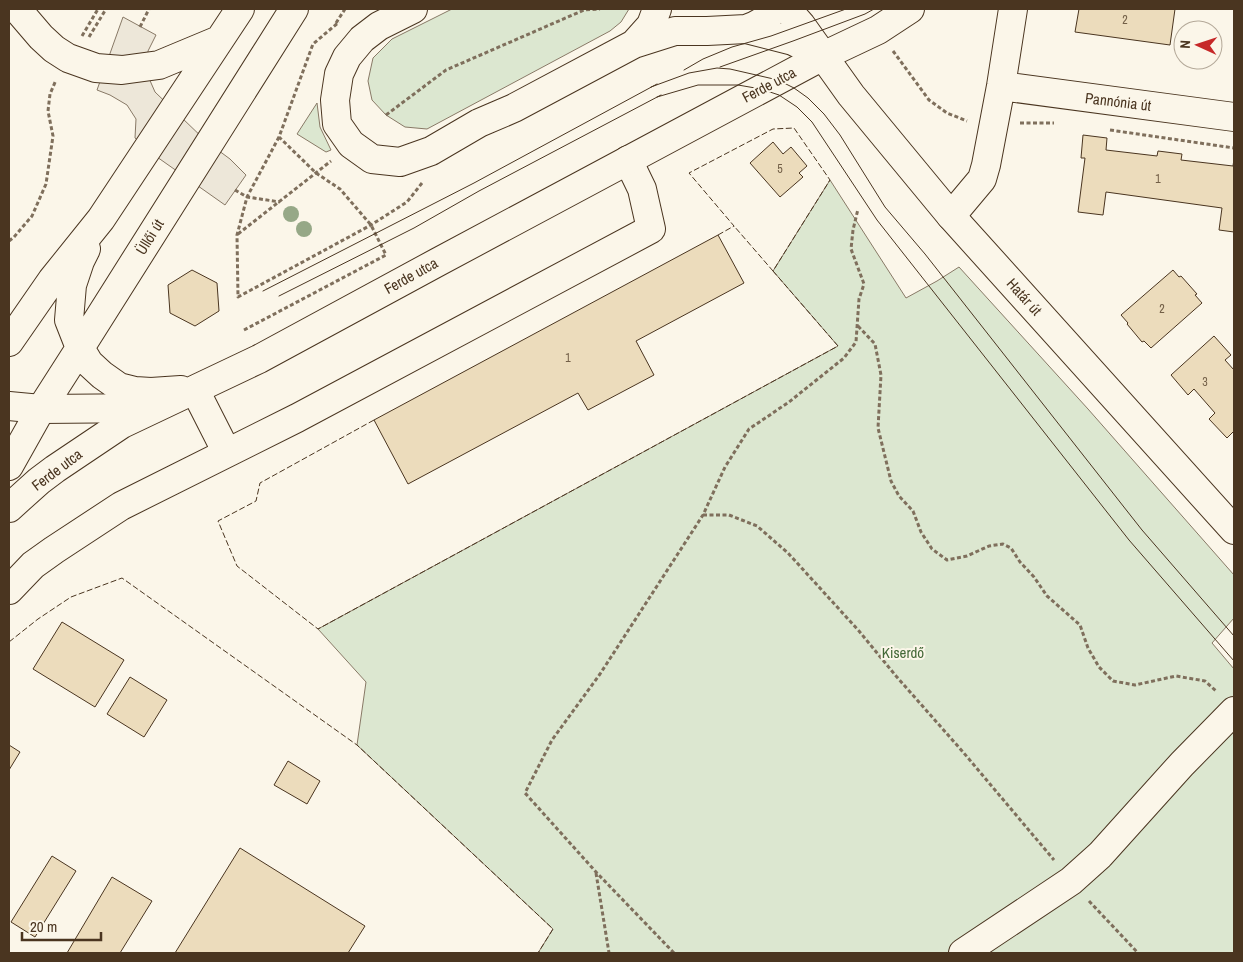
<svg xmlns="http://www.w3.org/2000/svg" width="1243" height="962" viewBox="0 0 1243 962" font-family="'Archivo Narrow',sans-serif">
	<rect width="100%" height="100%" fill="#fbf6e9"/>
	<path fill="#dce7d0" stroke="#887966" d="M 452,9 L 629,9 L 621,22 L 610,31 L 427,129 L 405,127 L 386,115 L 372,100 L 368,81 L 373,58 L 392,39 Z
		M 317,103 L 320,127 L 331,150 L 326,152 L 297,134 Z
		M 830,180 L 906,298 L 937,281 L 959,267 L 1088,409 L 1234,575 L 1234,618 L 1212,643 L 1234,669 L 1234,953 L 538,953 L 553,929 L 357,745 L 366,682 L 318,629 L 838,346 L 773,271 Z"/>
	<path fill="#ede7d9" stroke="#887966" d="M 123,17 L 156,35 L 148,51 L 148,76 L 155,92 L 207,142 L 230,159 L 246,175 L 225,205 L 157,157 L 135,138 L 136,119 L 127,105 L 110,95 L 97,90 Z"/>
	<path fill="#ecdcbc" stroke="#4a3520" d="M 1079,9 L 1175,9 L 1170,45 L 1075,32 Z
		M 1083,135 L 1107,138 L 1106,150 L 1157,156 L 1158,151 L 1182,154 L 1181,160 L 1233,166 L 1234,159 L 1234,232 L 1219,230 L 1222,208 L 1106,192 L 1103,215 L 1078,212 L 1085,158 L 1081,158 Z
		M 773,142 L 783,154 L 791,147 L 807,166 L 799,173 L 803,177 L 780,197 L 750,163 Z
		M 718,235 L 744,283 L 636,341 L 654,375 L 588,410 L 578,393 L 408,484 L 374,420 Z
		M 192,270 L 217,283 L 219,311 L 195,326 L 170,313 L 168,285 Z
		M 1173,270 L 1179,277 L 1181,276 L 1197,294 L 1195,295 L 1202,303 L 1151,348 L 1144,341 L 1142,342 L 1127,324 L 1128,323 L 1121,315 Z
		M 1214,336 L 1231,355 L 1225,360 L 1234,370 L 1234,431 L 1227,438 L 1209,419 L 1215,413 L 1194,389 L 1188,395 L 1171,375 Z
		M 62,622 L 124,660 L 95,707 L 33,669 Z
		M 130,677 L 167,700 L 144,737 L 107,714 Z
		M 9,745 L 20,752 L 9,770 Z
		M 288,761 L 320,781 L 307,804 L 274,785 Z
		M 240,848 L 365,926 L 348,953 L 175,953 Z
		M 52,856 L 76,871 L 35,937 L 11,922 Z
		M 112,877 L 152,901 L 120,953 L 67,953 Z"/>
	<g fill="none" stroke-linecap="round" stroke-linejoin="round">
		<g stroke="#4a3520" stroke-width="30">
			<path id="minor" d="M 413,9 L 379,26 L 362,39 L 347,57 L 339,74 L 335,100 L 337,124 L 351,144 L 372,159 L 400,162 L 431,151 L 479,123 L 514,108 L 634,44 L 675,31 L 707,31 L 746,29 L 793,41 L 823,56 L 878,30 L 910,9
				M 746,29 C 758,25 768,20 773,9
				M 634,44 L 651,25 L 657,9
				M 1001,86 L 1234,117
				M 951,216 L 982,179 L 986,165 L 1001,86 L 1013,9
				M 195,390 L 227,453
				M 9,406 L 41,409 L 154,408
				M 9,590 L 33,565 L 54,550 L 121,506 L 297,418 L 651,229 L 642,189 L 628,160
				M 963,953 L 1071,881 L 1100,855 L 1182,764 L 1234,711"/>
		</g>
		<g stroke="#4a3520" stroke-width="30">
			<path id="major" d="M 17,9 L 41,37 L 54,49 L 68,58 L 96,68 L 122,70 L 159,65 L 219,40
				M 787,9 L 801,25 L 851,95 L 951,216 L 1234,530
				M 86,249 L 80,261 L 72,285 L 69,320 L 80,348 L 89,363 L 102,375 L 119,387 L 135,391 L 151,392 L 181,390
				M 9,342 L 52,280 L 101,219 L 240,9
				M 9,466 L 41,409 L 80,348 L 294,9
				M 9,508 L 39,481 L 55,469 L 122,424 L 259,359 L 438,262 L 823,56"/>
		</g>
		<path stroke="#7f6f5c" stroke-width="3" stroke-dasharray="4 2.5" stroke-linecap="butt" d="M 336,23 L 345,9
			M 140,27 L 149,9
			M 82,36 L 98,9
			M 89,37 L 106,9
			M 893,51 L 929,100 L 947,113 L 967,121
			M 386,115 L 446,70 L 584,10 L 600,9
			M 1020,123 L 1054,123
			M 1110,130 L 1234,148
			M 279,137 L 247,197 L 237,235 L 238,297 L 371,225 L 407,202 L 422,183
			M 235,190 L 247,197 L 280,202
			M 238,234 L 331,161
			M 9,241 L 14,237 L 32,216 L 46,184 L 53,136 L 48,111 L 50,94 L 56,80
			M 858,326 L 875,344 L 881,375 L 878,428 L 891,481 L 899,496 L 913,511 L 921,532 L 932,549 L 947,560 L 967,556 L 989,546 L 1003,544 L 1011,548 L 1020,562 L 1034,577 L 1047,596 L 1080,625 L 1088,648 L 1099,667 L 1113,681 L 1135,685 L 1176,676 L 1205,681 L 1216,691
			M 244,330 L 386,255 L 371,225 L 340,189 L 316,173 L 279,137 L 313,44 L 339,22
			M 703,515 L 729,515 L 757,526 L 788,553 L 859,631 L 896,676 L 963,752 L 1054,860
			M 596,873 L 609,953
			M 1089,901 L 1138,953
			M 674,953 L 596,872 L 525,793 L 552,740 L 600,674 L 703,515 L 725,467 L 749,429 L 789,402 L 844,358 L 856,342 L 859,299 L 864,284 L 851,249 L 853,230 L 858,209"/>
		<use href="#minor" stroke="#fbf6e9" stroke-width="28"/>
		<use href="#major" stroke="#fbf6e9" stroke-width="28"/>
		<path stroke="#4a3520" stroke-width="1" d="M 720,67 L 793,41 L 865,14 L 874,9
			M 684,70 L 703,59 L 732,47 L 771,36 L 846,9
			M 651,87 L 689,73 L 717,68 L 730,69 L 778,80 L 794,88 L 808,98 L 824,114 L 840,135 L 885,207 L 925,254 L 1142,530 L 1234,636
			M 657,97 L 698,85 L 738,85 L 761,89 L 779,95 L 797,107 L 812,122 L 877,220 L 1129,540 L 1234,661
			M 263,291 L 474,183 L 657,84
			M 279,296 L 414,228 L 479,191 L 661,95"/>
		<path stroke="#4a3520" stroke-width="1" stroke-dasharray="6 2.5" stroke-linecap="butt" d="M 718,235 L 734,226 L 689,173 L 773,129 L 794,128 L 830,180 L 773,271 L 734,226
			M 374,420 L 260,483 L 256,501 L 218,521 L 237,566 L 318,629 L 838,346 L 773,271
			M 9,642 L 38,619 L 71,597 L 122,578 L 357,745 L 553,929 L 538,953"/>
	</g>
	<g fill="#96a887">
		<circle cx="291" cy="214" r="8"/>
		<circle cx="304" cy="229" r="8"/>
	</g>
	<g text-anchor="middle" stroke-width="4" stroke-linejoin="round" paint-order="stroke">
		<g font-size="12" fill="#725f47">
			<text x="1125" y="24">2</text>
			<text x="780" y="173">5</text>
			<text x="1158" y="183">1</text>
			<text x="1162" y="313">2</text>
			<text x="568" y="362">1</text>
			<text x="1205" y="386">3</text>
		</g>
		<g font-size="15" fill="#4a3520" stroke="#fbf6e9">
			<text transform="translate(769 85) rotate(-28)" y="5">Ferde utca</text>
			<text transform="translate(1118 102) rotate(7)" y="5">Pannónia út</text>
			<text transform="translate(150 237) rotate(-58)" y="5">Üllői út</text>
			<text transform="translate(411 276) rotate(-29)" y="5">Ferde utca</text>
			<text transform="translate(1024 297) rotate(48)" y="5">Határ út</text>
			<text transform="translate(57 470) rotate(-37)" y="5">Ferde utca</text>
		</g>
		<g font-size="15" fill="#436837" stroke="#fbf6e9">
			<text x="903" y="658">Kiserdő</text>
		</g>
	</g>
	<rect width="1243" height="962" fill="none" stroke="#4a3520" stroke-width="20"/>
	<g transform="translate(1198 45) rotate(273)"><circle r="24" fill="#fbf6e9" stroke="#b4a999"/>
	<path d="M0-4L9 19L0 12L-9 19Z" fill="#c62828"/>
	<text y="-8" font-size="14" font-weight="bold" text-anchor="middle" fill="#4a3520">N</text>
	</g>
	<path d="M22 932v8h79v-8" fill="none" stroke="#4a3520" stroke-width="2.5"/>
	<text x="30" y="932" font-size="15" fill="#4a3520" stroke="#fbf6e9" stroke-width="4" paint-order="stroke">20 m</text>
</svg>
